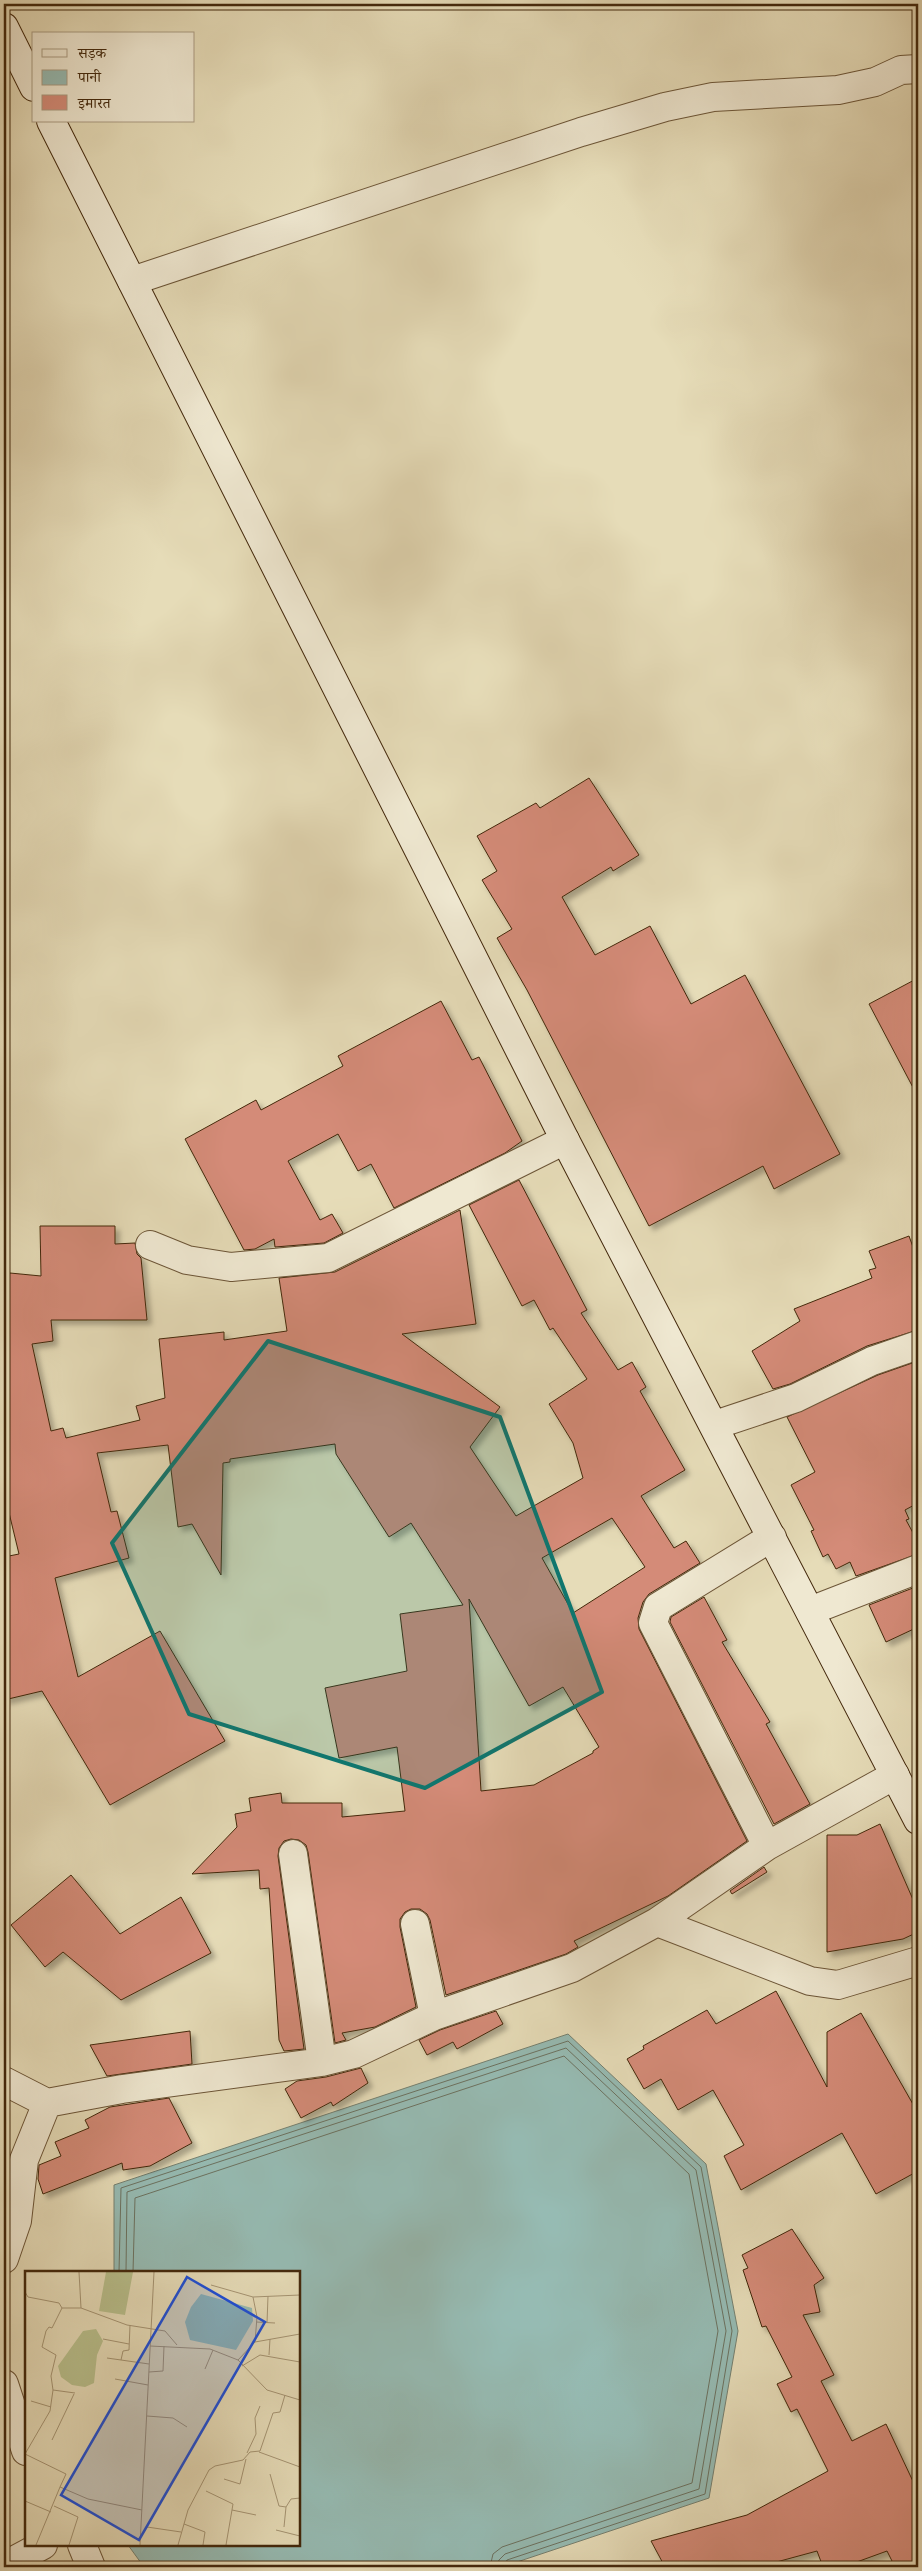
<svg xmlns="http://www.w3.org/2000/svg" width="922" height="2571" viewBox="0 0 922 2571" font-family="'Old Standard TT','Noto Serif Devanagari',serif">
	<defs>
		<filter id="shadow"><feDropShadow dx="4.5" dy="4.5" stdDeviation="2.5" flood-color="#0004"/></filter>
	</defs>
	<rect width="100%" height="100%" fill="#e6dcb8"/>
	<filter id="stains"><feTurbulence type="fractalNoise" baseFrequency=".004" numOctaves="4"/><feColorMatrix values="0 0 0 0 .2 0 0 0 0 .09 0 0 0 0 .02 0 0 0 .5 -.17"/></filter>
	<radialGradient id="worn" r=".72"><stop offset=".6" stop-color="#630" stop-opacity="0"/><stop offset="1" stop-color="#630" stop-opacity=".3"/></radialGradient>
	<path fill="#96bbb3" stroke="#758070" d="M 568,2034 L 706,2164 L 738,2331 L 709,2498 L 502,2567 L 144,2567 L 128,2545 L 299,2545 L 299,2272 L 114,2272 L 114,2185 Z"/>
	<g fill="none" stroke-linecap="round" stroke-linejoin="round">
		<path stroke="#6c7260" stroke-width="1" d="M 119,2272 L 121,2188 L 568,2041 L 701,2167 L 732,2331 L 705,2494 L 507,2560 L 504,2567
			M 126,2272 L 127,2192 L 566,2048 L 696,2170 L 726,2331 L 699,2489 L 505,2554 L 499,2560 L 497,2567
			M 133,2272 L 135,2198 L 564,2056 L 689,2174 L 718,2331 L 692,2483 L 502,2547 L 493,2554 L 490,2567"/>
	</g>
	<path fill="#d48b78" stroke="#43280c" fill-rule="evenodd" filter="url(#shadow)" d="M 589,778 L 639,855 L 613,871 L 611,867 L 562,897 L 595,955 L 650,926 L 691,1004 L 745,975 L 840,1154 L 774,1189 L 763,1166 L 649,1226 L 527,990 L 497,938 L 512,929 L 482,880 L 497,871 L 477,836 L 536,803 L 540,808 Z
		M 918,978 L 918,1097 L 869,1004 Z
		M 441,1001 L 472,1060 L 479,1057 L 522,1141 L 505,1153 L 394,1208 L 371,1164 L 358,1171 L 338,1134 L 288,1161 L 320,1220 L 332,1214 L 343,1233 L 324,1243 L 275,1247 L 274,1239 L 255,1249 L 244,1250 L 185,1139 L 256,1100 L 261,1110 L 343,1066 L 338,1056 Z
		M 519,1180 L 587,1310 L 581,1313 L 618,1370 L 632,1362 L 646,1387 L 640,1391 L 685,1470 L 641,1496 L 674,1548 L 686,1541 L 700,1563 L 649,1594 L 643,1602 L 638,1618 L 639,1629 L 747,1841 L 668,1896 L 574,1941 L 578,1947 L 566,1954 L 446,1995 L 430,1920 L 427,1914 L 420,1909 L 411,1909 L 405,1912 L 400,1919 L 400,1927 L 416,2007 L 375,2027 L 342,2033 L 346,2040 L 335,2043 L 308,1852 L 306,1845 L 299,1840 L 291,1839 L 284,1841 L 279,1848 L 278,1856 L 304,2049 L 284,2051 L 279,2040 L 269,1888 L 260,1889 L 259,1870 L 192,1874 L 237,1827 L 235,1814 L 251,1811 L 249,1798 L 281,1793 L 282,1803 L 342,1803 L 342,1817 L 405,1811 L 397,1747 L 339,1758 L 325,1688 L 407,1671 L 400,1614 L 463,1605 L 411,1523 L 389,1537 L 336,1454 L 335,1444 L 230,1459 L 230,1462 L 223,1463 L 221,1575 L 192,1524 L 178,1527 L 168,1445 L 97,1453 L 111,1512 L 117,1511 L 129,1558 L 55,1578 L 78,1677 L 160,1631 L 225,1741 L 110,1805 L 42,1691 L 4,1700 L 4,1557 L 19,1554 L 4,1492 L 4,1277 L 9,1276 L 10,1273 L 41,1276 L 40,1226 L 115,1226 L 115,1244 L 135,1243 L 137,1254 L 141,1258 L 147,1320 L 51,1320 L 53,1341 L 32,1344 L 51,1431 L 63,1428 L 66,1438 L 140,1420 L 136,1406 L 165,1398 L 159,1339 L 224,1332 L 224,1340 L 287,1331 L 279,1278 L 335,1272 L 460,1210 L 476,1324 L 402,1334 L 500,1407 L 470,1447 L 516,1516 L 583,1478 L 573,1443 L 549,1404 L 587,1379 L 553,1328 L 550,1330 L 534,1300 L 522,1306 L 469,1205 ZM 612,1518 L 645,1567 L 573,1613 L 542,1558 ZM 469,1599 L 529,1706 L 563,1687 L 599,1747 L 593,1751 L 593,1753 L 534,1785 L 481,1791 Z
		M 909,1236 L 918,1261 L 918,1330 L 867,1346 L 790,1384 L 773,1389 L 752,1351 L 800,1321 L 794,1309 L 872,1278 L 869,1270 L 876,1268 L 869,1251 Z
		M 918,1361 L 918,1503 L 905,1510 L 909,1519 L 906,1520 L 918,1542 L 918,1554 L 856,1576 L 850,1562 L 836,1569 L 828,1554 L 823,1557 L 811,1531 L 814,1530 L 791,1485 L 815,1472 L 787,1417 L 878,1375 Z
		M 918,1586 L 918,1627 L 886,1642 L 869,1605 Z
		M 704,1597 L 727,1640 L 722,1642 L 770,1722 L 766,1724 L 810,1804 L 774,1824 L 670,1622 L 671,1617 Z
		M 880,1824 L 918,1911 L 918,1932 L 903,1939 L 827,1952 L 827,1835 L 857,1835 Z
		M 764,1867 L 767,1872 L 732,1894 L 730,1891 Z
		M 71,1875 L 120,1934 L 181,1897 L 211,1953 L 121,2000 L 63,1952 L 45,1967 L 11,1925 Z
		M 776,1991 L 827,2087 L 827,2032 L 861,2013 L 918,2113 L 918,2171 L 876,2194 L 842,2133 L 741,2190 L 724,2156 L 744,2145 L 713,2090 L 678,2110 L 661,2079 L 644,2089 L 627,2059 L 644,2049 L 643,2046 L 707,2010 L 716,2024 Z
		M 496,2011 L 503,2024 L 457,2049 L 453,2042 L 427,2055 L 419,2040 L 440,2030 Z
		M 190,2031 L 192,2064 L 107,2076 L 90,2045 Z
		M 361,2068 L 368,2083 L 333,2106 L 331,2102 L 301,2118 L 285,2089 L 297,2081 L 326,2077 Z
		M 169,2098 L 192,2143 L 150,2166 L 123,2170 L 122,2163 L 43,2194 L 38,2179 L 39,2165 L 61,2156 L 55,2142 L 89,2128 L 85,2120 L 110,2107 Z
		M 792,2229 L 824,2278 L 814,2285 L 820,2312 L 803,2315 L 834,2375 L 821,2381 L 852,2441 L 886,2424 L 918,2492 L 918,2567 L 895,2567 L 887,2551 L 843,2567 L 823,2567 L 817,2551 L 758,2567 L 665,2567 L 651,2541 L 747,2515 L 828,2471 L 797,2409 L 791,2412 L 777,2384 L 792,2377 L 766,2326 L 762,2327 L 743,2270 L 748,2268 L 742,2255 Z"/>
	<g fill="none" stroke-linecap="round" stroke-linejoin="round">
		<g stroke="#6c5537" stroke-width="30">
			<path id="street" d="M 132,281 L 581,132 L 665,107 L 713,97 L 838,90 L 875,82 L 901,70 L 918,69
				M 150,1245 L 187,1260 L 231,1267 L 328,1258 L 565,1140
				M 715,1425 L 796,1398 L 872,1361 L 918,1345
				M 810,1611 L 918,1569
				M 767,1846 L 653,1623 L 658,1607 L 772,1537
				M 293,1854 L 322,2062
				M 657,1922 L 810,1981 L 838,1985 L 918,1961
				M 415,1924 L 434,2016
				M 4,2081 L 47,2103
				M 4,2259 L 17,2221 L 24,2160 L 47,2103 L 122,2089 L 322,2062 L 354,2054 L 434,2016 L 572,1968 L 657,1922 L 767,1846 L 895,1775
				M 4,2384 L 26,2451
				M 82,2545 L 91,2567
				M 4,2566 L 43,2545"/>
		</g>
		<g stroke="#43280c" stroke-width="30">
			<path id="secondary" d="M 4,27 L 34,87
				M 51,121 L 565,1140 L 918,1820"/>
		</g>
		<use href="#street" stroke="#efe8d1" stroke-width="28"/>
		<use href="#secondary" stroke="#efe8d1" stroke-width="28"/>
	</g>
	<path fill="#0f766e" fill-opacity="0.2" stroke="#0f766e" stroke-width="4" stroke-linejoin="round" d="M 268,1341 L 500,1417 L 602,1692 L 425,1788 L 189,1714 L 112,1543 Z"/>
	<g transform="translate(25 2271)">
		<rect width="275" height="275" fill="#e6dcb8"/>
		<path d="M 81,1 L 108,1 L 100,44 L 74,40 ZM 71,58 L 78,70 L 72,84 L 69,112 L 60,116 L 47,114 L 36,106 L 33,95 L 58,60 Z" fill="#b8bf8c"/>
		<path d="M 176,23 L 227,37 L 228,50 L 211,79 L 165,69 L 160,51 L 166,36 Z" fill="#96bbb3"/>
		<path fill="none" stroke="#a59473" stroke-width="1" d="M 54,1 L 56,37 L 102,54 L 140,60 L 152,74M 186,14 L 228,26 L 275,24M 0,21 L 3,26 L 34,32 L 37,37M 228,26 L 232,46 L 230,71M 231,51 L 250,52M 242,52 L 243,25M 78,68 L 104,73M 125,75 L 185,78 L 213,89 L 230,71 L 275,63M 244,84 L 245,68M 82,87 L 124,93M 96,89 L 98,80 L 104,79 L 105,54M 213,89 L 242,119 L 275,129M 217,95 L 235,84 L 275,91M 180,98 L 188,79M 124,101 L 138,100 L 139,75M 90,108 L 123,114M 28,119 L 26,105 L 31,84 L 17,76 L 21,60 L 24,56 L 27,57 L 37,37 L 56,37M 6,130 L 26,136M 122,145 L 148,147 L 162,156M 27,169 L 49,123M 234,181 L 275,196M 222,182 L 231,163 L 230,147 L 235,135M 0,183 L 25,140 L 28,119 L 50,122M 0,183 L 41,203 L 35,216M 245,203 L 254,235 L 261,236 L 266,228 L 275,227M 199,208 L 215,213 L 221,188M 181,220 L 208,233 L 201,274M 0,230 L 26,241M 29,235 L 53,246 L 44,274M 207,239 L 231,244M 159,253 L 180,261 L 178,274M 122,256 L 156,261M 259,256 L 261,236M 251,259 L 275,265M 11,274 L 35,216 L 63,228 L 117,239M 115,274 L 129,1M 153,274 L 163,239 L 184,199 L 190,195 L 218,189 L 225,181 L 235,180 L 248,142 L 255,141 L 260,124"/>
		<path fill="#1d4ed8" fill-opacity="0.15" stroke="#1d4ed8" stroke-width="2.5" d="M 162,6 L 240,51 L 114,269 L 36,224 Z"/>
		<rect width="275" height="275" fill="none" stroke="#43280c" stroke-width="2.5"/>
	</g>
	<rect width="922" height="2571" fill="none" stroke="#e6dcb8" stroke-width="20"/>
	<rect x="5" y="5" width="912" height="2561" fill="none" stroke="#43280c" stroke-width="2.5"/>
	<rect x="10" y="10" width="902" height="2551" fill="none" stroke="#43280c"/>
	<rect x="32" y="32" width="162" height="90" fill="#efe8d1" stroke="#aa9b82"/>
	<rect x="42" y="49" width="25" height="8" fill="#efe8d1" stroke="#aa9b82"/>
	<text x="78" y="58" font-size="15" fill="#43280c">सड़क</text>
	<rect x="42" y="70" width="25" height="15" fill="#96bbb3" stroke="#aa9b82"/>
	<text x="78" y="82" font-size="15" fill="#43280c">पानी</text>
	<rect x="42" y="95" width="25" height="15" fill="#d48b78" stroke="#aa9b82"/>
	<text x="78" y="108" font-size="15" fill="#43280c">इमारत</text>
	<rect width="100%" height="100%" filter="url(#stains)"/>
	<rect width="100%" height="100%" fill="url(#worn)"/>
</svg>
